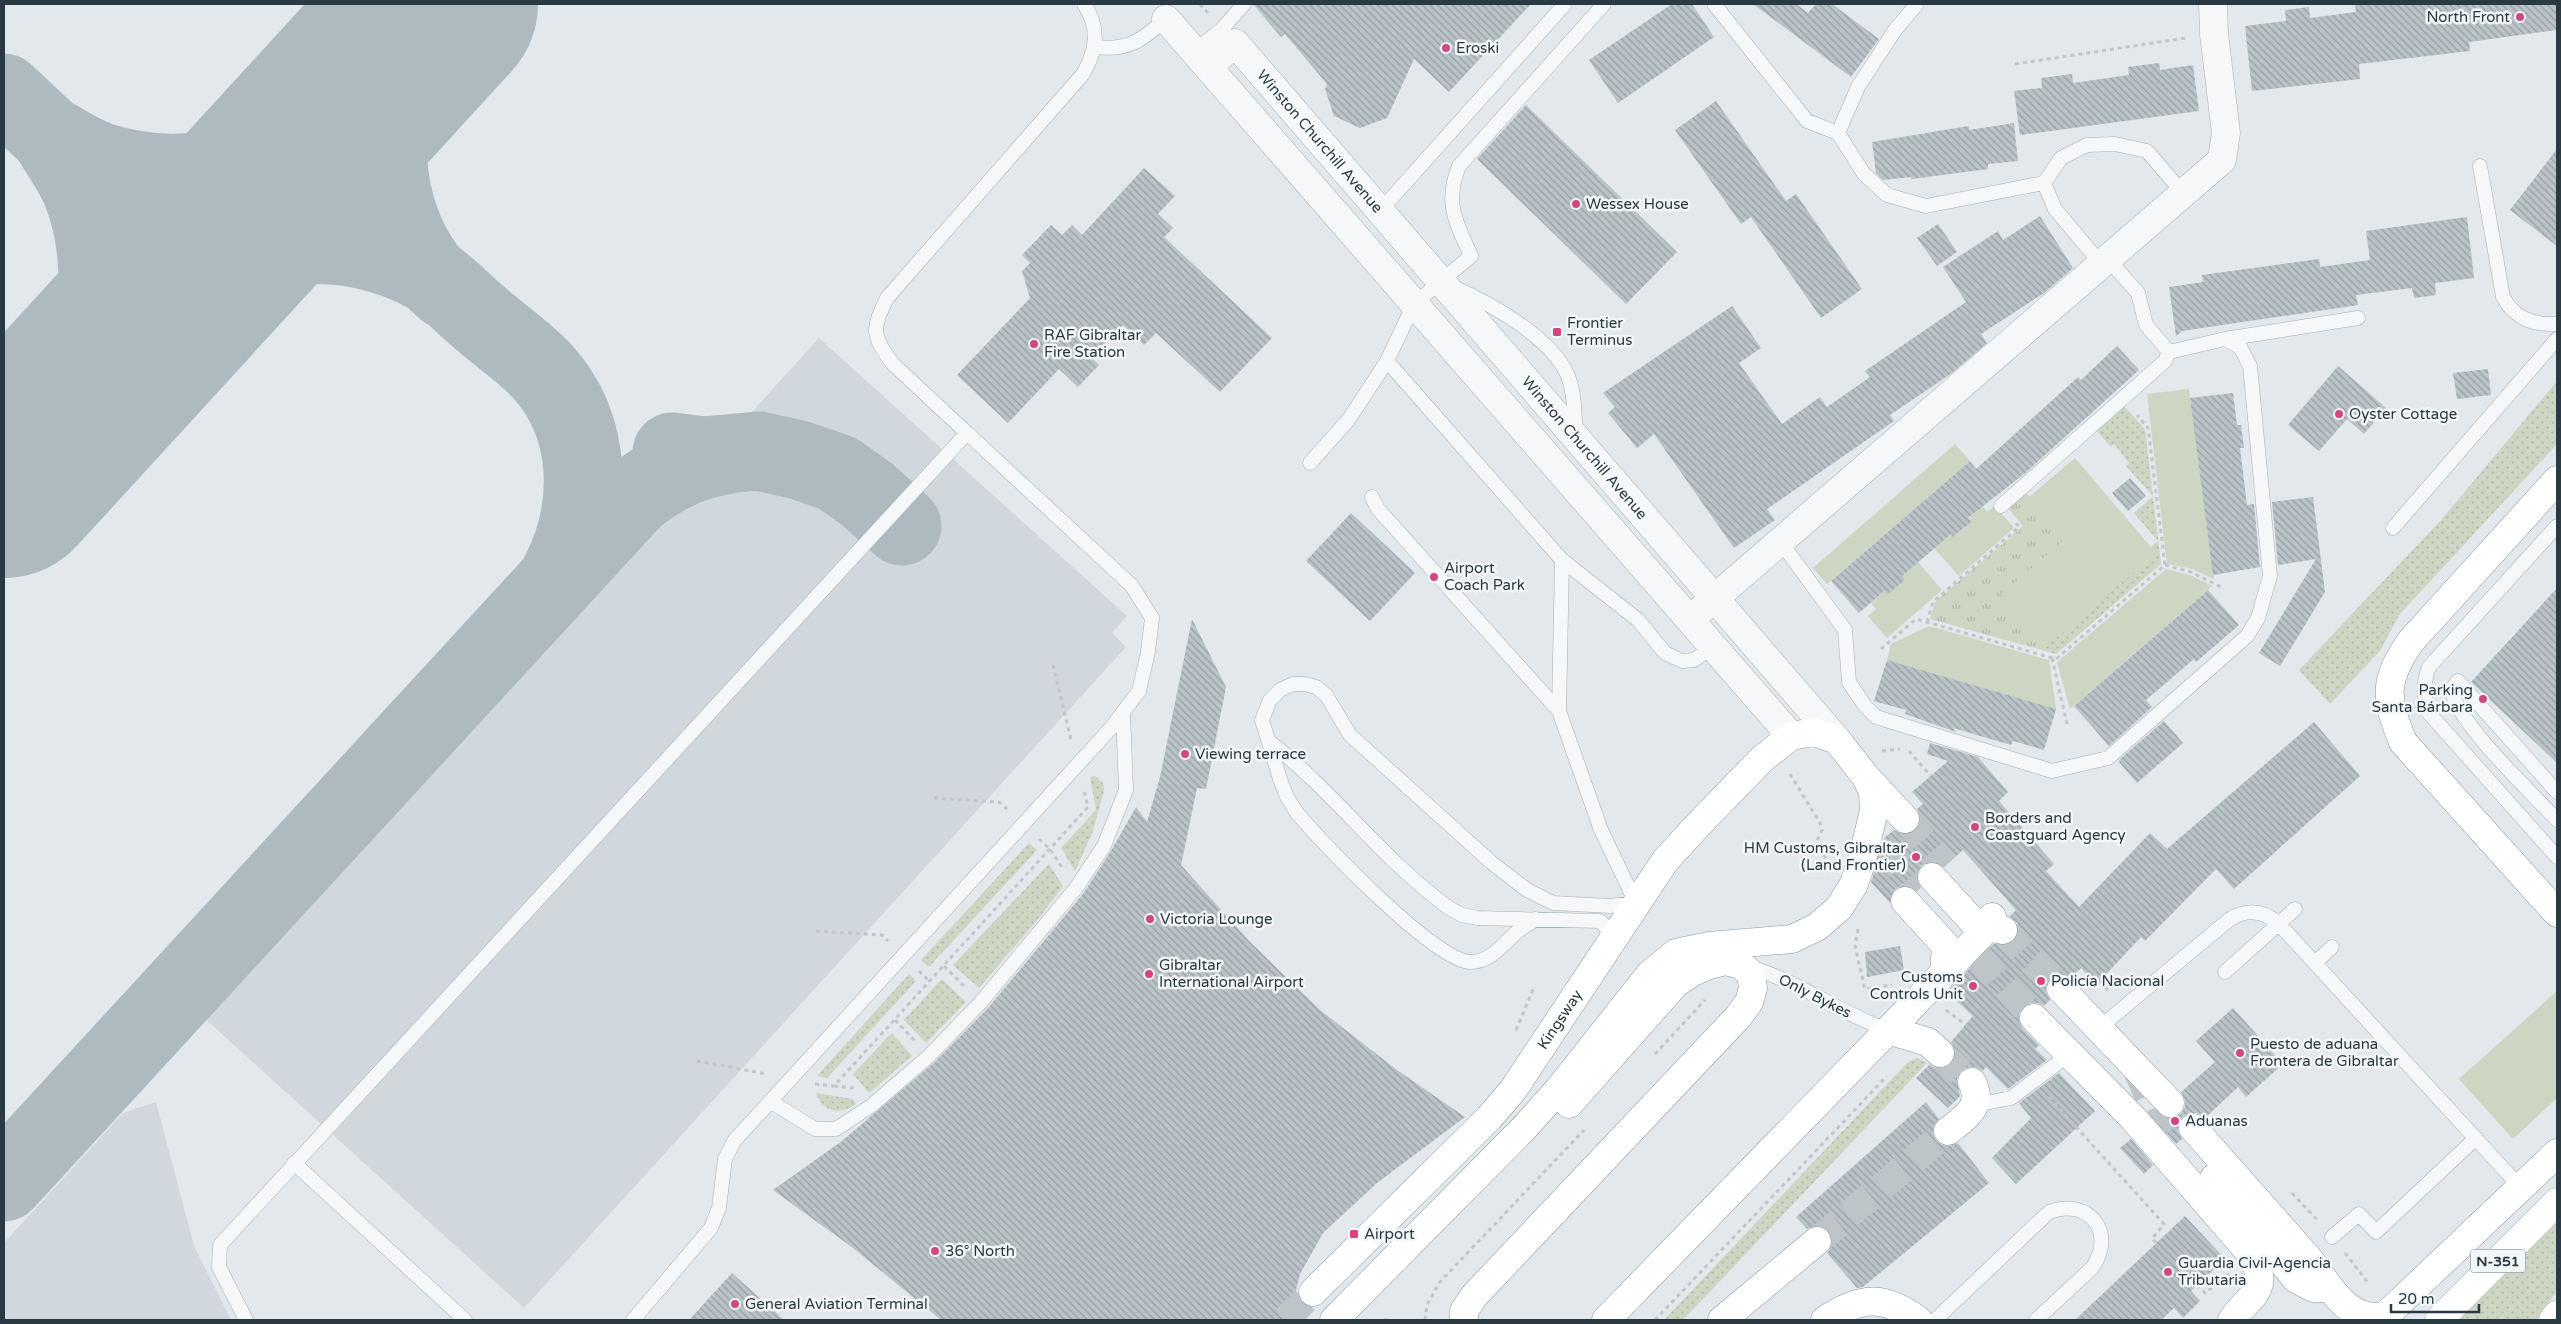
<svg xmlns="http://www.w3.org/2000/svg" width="2561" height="1324" viewBox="0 0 2561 1324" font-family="'Varela Round',sans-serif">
	<defs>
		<pattern id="grass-dots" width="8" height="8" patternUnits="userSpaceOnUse" patternTransform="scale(1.25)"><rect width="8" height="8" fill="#cdd5c3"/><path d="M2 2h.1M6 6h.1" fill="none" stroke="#b0b8a9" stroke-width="1.8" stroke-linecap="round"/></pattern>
		<pattern id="park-tufts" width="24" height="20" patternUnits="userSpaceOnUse" patternTransform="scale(1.25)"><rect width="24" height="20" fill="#cdd5c3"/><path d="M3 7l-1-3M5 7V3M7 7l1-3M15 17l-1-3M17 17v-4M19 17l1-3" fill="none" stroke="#b0b8a9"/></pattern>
		<pattern id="building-back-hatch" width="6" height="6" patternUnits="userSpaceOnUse" patternTransform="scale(1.25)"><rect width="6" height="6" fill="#b9c3c8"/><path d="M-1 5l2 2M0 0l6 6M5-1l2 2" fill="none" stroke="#979fa4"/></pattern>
	</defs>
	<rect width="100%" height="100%" fill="#e2e8eb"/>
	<path fill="#d0d8dd" d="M 819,338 L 1127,616 L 1112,633 L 1126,647 L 524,1308 L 202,1016 Z
		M 156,1102 L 194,1246 L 231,1320 L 4,1320 L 4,1243 L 123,1113 Z"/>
	<path fill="url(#grass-dots)" d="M 2557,381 L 2557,444 L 2399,615 L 2380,651 L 2330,704 L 2299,670 L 2443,518 Z
		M 2124,406 L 2145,429 L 2161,564 L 2056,654 L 2042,650 L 2156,553 L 2151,547 L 2158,541 L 2134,513 L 2153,496 L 2126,466 L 2129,463 L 2114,444 L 2111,447 L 2096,430 Z
		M 1095,776 L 1103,783 L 1104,790 L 1093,831 L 1075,871 L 1061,848 L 1096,810 L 1090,777 Z
		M 1029,843 L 1037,850 L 929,967 L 921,960 Z
		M 1049,864 L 1063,886 L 1039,918 L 979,988 L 953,965 Z
		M 909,974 L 916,981 L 827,1078 L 817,1076 Z
		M 942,979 L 966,1002 L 926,1043 L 904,1020 Z
		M 892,1033 L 912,1056 L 869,1093 L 853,1074 Z
		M 1917,1058 L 1927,1063 L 1683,1320 L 1664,1320 L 1907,1063 Z
		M 816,1093 L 853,1099 L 856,1104 C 840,1116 823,1112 816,1093 Z
		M 2557,1219 L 2557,1291 L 2536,1320 L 2457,1320 Z"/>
	<path fill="url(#park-tufts)" d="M 2025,492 L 2065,539 L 2037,635 L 2046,647 L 2042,650 L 1930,619 L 1935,602 L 2023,526 L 2008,508 Z"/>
	<path fill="#cdd5c3" d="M 2189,389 L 2214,579 L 2192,569 L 2167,564 L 2147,394 Z
		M 1955,444 L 1970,461 L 1827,584 L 1813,568 Z
		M 2075,458 L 2156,553 L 2046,647 L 2001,594 L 2065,539 L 2029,497 Z
		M 1982,506 L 1987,512 L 1995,506 L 2014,528 L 1959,576 L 1934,548 L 1951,534 L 1954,537 L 1971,522 L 1968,519 Z
		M 1918,562 L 1942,590 L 1887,638 L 1868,616 L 1876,609 L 1871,603 L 1884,591 L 1887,595 L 1905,580 L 1901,576 Z
		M 2166,569 L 2190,575 L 2212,586 L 2070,709 L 2057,662 Z
		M 1929,626 L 2049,660 L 2056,709 L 1887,660 L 1891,644 Z
		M 2557,991 L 2557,1098 L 2513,1139 L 2459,1079 Z"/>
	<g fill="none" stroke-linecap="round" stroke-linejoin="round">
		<path stroke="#aebac0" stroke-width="79" d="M 441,4 C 428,21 413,38 405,57 C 375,123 383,210 425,268 C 431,276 439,283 447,290
			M 4,93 L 50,136
			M 134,337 C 186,292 229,254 300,246 C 342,241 392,253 428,274 C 445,284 464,305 480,318 C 500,336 525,352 543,372 C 594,429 593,511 560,574
			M 48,430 C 61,404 76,378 86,351 C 104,301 101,238 81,189 C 73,171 60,153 50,136 C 67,145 83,156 101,162 C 157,180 221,176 274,151 C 294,142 314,129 334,118
			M 672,452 L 703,456 L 759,451 L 799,460 L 837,473 L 868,495 L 902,526
			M 4,1182 L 634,497 C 665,473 687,462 725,455"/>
		<path stroke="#aebac0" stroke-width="198" d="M 4,479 L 439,4"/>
	</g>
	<path fill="url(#building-back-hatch)" d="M 1253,4 L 1531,4 L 1449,92 L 1414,59 L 1387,118 L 1360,128 L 1334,116 L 1325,89 L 1327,84 L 1285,34 L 1281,37 Z
		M 1672,4 L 1692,4 L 1714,37 L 1618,103 L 1589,60 Z
		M 1753,4 L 1796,4 L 1808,13 L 1816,4 L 1832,4 L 1879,39 L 1851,77 Z
		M 2355,4 L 2557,4 L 2557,30 L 2469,42 L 2470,51 L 2359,64 L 2360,79 L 2252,91 L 2245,26 L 2286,21 L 2285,10 L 2309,7 L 2310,18 L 2356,12 Z
		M 2159,63 L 2160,70 L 2193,65 L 2199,111 L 2020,135 L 2014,91 L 2042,88 L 2041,78 L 2072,74 L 2073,83 L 2129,75 L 2128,67 Z
		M 1716,101 L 1786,201 L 1796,194 L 1862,289 L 1821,318 L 1751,217 L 1741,224 L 1675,130 Z
		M 1526,105 L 1677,252 L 1626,304 L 1477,159 Z
		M 2014,123 L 2018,161 L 1988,164 L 1988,169 L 1912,179 L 1911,177 L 1883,180 L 1876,173 L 1872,142 L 1969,126 L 1969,130 Z
		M 2557,149 L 2557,246 L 2510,210 Z
		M 1144,168 L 1175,196 L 1158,214 L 1173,228 L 1164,237 L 1272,338 L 1220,392 L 1156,333 L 1144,345 L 1123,325 L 1092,358 L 1099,365 L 1078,387 L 1059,369 L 1008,423 L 957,375 L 1030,298 L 1022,271 L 1030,263 L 1022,255 L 1051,225 L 1062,235 L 1072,225 L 1082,235 Z
		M 2040,216 L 2073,268 L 2044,293 L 1981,334 L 1987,343 L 1952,373 L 1890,415 L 1894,421 L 1767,509 L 1775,520 L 1734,548 L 1654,434 L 1637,448 L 1608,413 L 1615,407 L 1603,393 L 1732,306 L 1761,348 L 1739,363 L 1782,424 L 1820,397 L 1827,407 L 1870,377 L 1865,371 L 1966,302 L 1943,267 L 1998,231 L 2003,240 Z
		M 2467,217 L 2474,278 L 2435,283 L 2436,295 L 2414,298 L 2412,288 L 2356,295 L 2358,305 L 2182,331 L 2176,336 L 2169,287 L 2203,282 L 2202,275 L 2319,259 L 2320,267 L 2370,260 L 2366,231 Z
		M 1938,224 L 1957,252 L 1937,266 L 1917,238 Z
		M 2117,346 L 2139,370 L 2024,474 L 1968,518 L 1971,522 L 1953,537 L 1951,534 L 1902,576 L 1905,580 L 1887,595 L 1884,591 L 1859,613 L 1831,581 L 1970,461 L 1976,469 L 2078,377 L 2081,380 Z
		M 2338,366 L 2386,408 L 2364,434 L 2347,419 L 2319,451 L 2288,425 Z
		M 2488,369 L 2491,395 L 2457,399 L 2453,373 Z
		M 2233,393 L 2237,425 L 2241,425 L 2244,448 L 2240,448 L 2247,505 L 2254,504 L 2260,567 L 2213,575 L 2190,398 Z
		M 2130,478 L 2146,496 L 2128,511 L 2112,493 Z
		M 2313,497 L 2325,592 L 2280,666 L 2259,653 L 2316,559 L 2278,565 L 2272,502 Z
		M 1351,513 L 1415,573 L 1370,621 L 1306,561 Z
		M 2557,588 L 2557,763 L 2471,682 Z
		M 2208,590 L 2239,625 L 2196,662 L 2194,659 L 2146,700 L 2152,707 L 2109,746 L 2074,706 Z
		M 1192,619 L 1226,687 L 1206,789 L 1197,788 L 1181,865 L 1249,941 L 1320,1010 L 1397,1070 L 1465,1117 L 1377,1183 L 1323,1233 L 1300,1274 L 1289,1320 L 941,1320 L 853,1248 L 773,1190 L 842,1141 L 935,1062 L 988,1008 L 1083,894 L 1111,851 L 1136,807 L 1147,822 L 1160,777 Z
		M 1887,660 L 2056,709 L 2044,750 L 2013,741 L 2011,745 L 1953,728 L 1956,732 L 1905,714 L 1906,710 L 1874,701 Z
		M 2164,721 L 2183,743 L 2137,783 L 2119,762 L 2120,759 Z
		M 2314,722 L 2360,776 L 2234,889 L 2216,869 L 2145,941 L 2141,937 L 2096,985 L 2081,968 L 2071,978 L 2058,974 L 2051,977 L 2046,984 L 2046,992 L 2050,1000 L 2044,1006 L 2038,1003 L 2030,1003 L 2023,1007 L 2019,1014 L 2019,1021 L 2023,1029 L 2039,1045 L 2035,1049 L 2047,1060 L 2008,1089 L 1986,1067 L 1983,1071 L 1975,1067 L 1966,1068 L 1960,1072 L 1957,1079 L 1960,1096 L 1948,1108 L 1916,1078 L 1929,1065 L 1936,1068 L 1944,1068 L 1952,1063 L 1955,1056 L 1955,1049 L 1951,1042 L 1973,1016 L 1947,992 L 1993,944 L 2009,944 L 2015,940 L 2018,932 L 2018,924 L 2010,916 L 2016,910 L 1963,850 L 1944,867 L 1936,862 L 1929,862 L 1922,865 L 1917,873 L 1917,881 L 1920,888 L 1917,891 L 1909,886 L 1901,886 L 1894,890 L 1890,903 L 1871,882 L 1884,838 L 1894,830 L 1901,834 L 1909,834 L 1916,830 L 1920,824 L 1920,816 L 1917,809 L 1923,804 L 1912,792 L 1948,761 L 1927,754 L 1930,743 L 1978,757 L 2008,792 L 1999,801 L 2054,864 L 2046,871 L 2079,907 L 2150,833 L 2167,849 Z
		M 1900,946 L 1904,970 L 1867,977 L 1865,952 Z
		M 2233,1008 L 2283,1064 L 2246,1097 L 2238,1087 L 2205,1118 L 2197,1113 L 2190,1113 L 2183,1116 L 2178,1123 L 2178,1131 L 2182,1139 L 2176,1144 L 2153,1118 L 2158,1113 L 2166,1118 L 2174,1118 L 2181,1114 L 2185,1107 L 2185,1100 L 2181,1092 L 2215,1062 L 2196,1041 Z
		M 2059,1073 L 2095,1111 L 2016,1184 L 1992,1158 L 2031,1118 L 2019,1103 Z
		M 1926,1102 L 1939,1119 L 1934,1125 L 1933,1133 L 1936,1141 L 1942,1145 L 1950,1146 L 1958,1143 L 1989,1183 L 1863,1287 L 1857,1288 L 1827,1253 L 1832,1246 L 1832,1239 L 1829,1231 L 1822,1226 L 1815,1226 L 1807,1229 L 1796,1217 Z
		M 2131,1139 L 2153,1165 L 2144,1174 L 2120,1148 Z
		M 2185,1216 L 2225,1259 L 2191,1291 L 2200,1301 L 2183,1318 L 2174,1308 L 2161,1320 L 2075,1320 Z
		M 732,1273 L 784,1320 L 689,1320 Z"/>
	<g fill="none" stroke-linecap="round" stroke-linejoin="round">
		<path stroke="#bdc5c9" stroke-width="28" stroke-dasharray="28 14" stroke-linecap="butt" d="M 1905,819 L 1945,865
			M 1881,847 L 1919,889
			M 2003,930 L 2027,957 L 2061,989
			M 1978,956 L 2034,1018
			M 1940,1053 L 1972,1082
			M 2137,1070 L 2157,1115 L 2181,1140
			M 1817,1241 L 1948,1131
			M 1285,1320 L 1313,1292"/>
		<g stroke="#a7b0b5" stroke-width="15">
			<path id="lane" d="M 1714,4 L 1807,121 L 1838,133 L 1864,174 L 1887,195 L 1926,206 L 2044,183
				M 1095,47 C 1129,51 1142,40 1166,19
				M 1194,52 L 1222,29 L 1244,4
				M 1838,133 L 1858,87 L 1895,30 L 1917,4
				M 2480,166 L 2503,297 C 2515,319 2533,325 2557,324
				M 1380,211 L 1565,4
				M 2108,259 L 2138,293 L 2146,325 L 2169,352
				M 2102,265 L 2055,209 L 2044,183 L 2061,158 L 2087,145 L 2115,144 L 2147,151 L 2183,193
				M 1455,288 C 1490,303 1552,338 1568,376 C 1575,393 1574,414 1576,433
				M 2225,339 L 2358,318
				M 1387,361 L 1562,560 L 1638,620 L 1665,653 L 1682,661 L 1694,660 L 1713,647
				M 1310,463 L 1349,419 L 1387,361 L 1414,304 L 1471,256 C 1456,222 1444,204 1459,166 L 1604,4
				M 1372,497 L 1378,509 L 1559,711
				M 2001,506 L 2165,361 L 2169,352
				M 2557,526 L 2429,667 C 2423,683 2423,695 2428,712 L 2557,857
				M 2393,528 L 2557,339
				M 1780,541 L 1845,630 L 1849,682 L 1865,706 L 1876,717 L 2052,771 L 2108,758 L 2247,636 L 2258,618 L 2270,576 L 2250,366 L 2240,347 L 2225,339 L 2169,352
				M 1271,743 C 1335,793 1383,860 1449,908 L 1462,915 L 1478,918 L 1600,921 C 1608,928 1609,933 1610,944
				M 2557,792 L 2458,681 L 2452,689 C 2453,719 2534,795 2557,820
				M 1536,919 C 1530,923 1523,927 1517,932 C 1502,944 1492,962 1470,962 C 1435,961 1321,842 1297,813 L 1287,797 L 1280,779 L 1262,720 L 1270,700 L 1280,690 L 1293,684 L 1305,684 L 1316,687 L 1326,695 L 1350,735 L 1492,863 L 1527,890 L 1553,903 L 1610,906 L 1636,903 L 1601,830 L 1559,711 L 1562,560
				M 2315,963 L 2332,947
				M 1746,966 C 1797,980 1839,1013 1888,1030
				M 2225,972 L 2295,909
				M 2099,1028 L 2230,919 C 2247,909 2263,910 2279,924 L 2521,1188
				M 770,1101 L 815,1129 L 836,1129 L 871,1106 L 929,1056 L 981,1002 L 1076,888 L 1104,846 L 1126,790 L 1123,712
				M 1975,1105 L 2011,1098 L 2070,1054
				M 294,1163 L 465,1320
				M 2332,1237 L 2359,1214 L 2376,1232 L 2476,1138
				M 246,1320 L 219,1267 L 220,1245 L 967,433 L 893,364 C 871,335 872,329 887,298 L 1083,74 C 1097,50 1100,28 1084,4
				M 633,1320 L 711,1228 L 719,1208 L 725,1159 L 734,1141 L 1111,728 L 1139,691 L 1148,652 L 1152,618 L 1132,586 L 967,433
				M 1935,1320 L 2049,1212 C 2089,1197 2117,1233 2092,1268 L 2036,1320"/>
		</g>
		<g stroke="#a7b0b5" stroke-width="29">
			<g id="street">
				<path d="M 1166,19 L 1791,736"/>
				<path id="s1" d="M 1208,67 L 1235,43 L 1837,740"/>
				<path d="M 1702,609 L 2222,160 L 2226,133 L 2214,34 L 2213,4"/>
			</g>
		</g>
		<g stroke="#a1b0b7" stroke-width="29">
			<path id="primary" d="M 2439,1320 L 2557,1202
				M 2553,1320 L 2557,1315"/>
		</g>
		<g stroke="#899aa2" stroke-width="29">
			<g id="highway">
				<path d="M 2557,480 L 2411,641 C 2383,681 2385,698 2403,742 L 2557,913"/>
				<path d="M 1867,778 L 1905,819"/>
				<path d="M 1932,877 L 1976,925 L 2003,930"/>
				<path d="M 1905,901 L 1946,946 L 1944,973"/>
				<path d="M 2061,989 L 2170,1103"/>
				<path d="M 2034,1018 L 2133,1118 L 2252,1255 C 2271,1292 2250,1294 2232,1320"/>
				<path d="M 1888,1030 L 1928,1042 L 1940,1053"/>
				<path d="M 2193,1128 L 2308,1258 C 2329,1284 2344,1321 2384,1317 L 2557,1153"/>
				<path d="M 1948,1131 C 1966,1117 1984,1106 1972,1082"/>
				<path d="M 2214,1178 L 2296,1279 L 2313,1288 L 2328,1288"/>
				<path id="s2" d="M 1313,1292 L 1489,1118 L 1513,1090 L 1665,861 L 1696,827 L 1762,759 L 1791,736 L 1814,732 L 1837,740 L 1866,777 L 1873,792 L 1874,811 L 1862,860 L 1854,884 L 1839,908 L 1817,927 L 1792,939 L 1709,946 L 1676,953 L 1650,974 L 1559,1089 L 1525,1127 L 1334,1320"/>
				<path d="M 1464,1320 L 1464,1311 L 1474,1296 L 1738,1017 L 1749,1002 L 1753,988 L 1751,974 L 1741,965 L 1725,961 L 1706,966 L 1693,972 L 1676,983 L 1569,1104"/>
				<path d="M 1606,1320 L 1944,973 L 1988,927 L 1992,917"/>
				<path d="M 1722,1320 L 1817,1241"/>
				<path d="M 1825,1320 C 1860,1296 1884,1295 1918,1320"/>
			</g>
		</g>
		<path stroke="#c0c6ca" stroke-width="3" stroke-dasharray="4 4" stroke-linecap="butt" d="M 1200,4 L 1208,13
			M 2015,64 L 2186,38
			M 2165,565 L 2191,572 L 2223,588
			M 1927,622 L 1933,602 L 2019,527 L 2015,522
			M 1881,649 L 1916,619 L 2056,659 L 2165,565 L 2148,428 L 2137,415
			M 2052,658 L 2067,724
			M 1053,665 L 1071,740
			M 1882,751 L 1900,749
			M 1909,751 L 1931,776
			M 1790,774 L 1820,823 L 1822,830 L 1814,847 L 1831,862
			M 934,798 L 999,802 L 1007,809
			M 1039,839 L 1050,849 L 1063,869
			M 1858,929 L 1855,946 L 1865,989 L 1892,985
			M 816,931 L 882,935 L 888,941
			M 944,966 L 966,988
			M 919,971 L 929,981
			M 2100,981 L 2110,993
			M 1946,1010 L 1966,1025
			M 895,1020 L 915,1041
			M 1516,1030 L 1534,987
			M 1655,1054 L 1705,1000
			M 697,1061 L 767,1074
			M 815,1084 L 834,1086 L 1088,807 L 1084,790
			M 834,1086 L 853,1088 L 856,1091
			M 2049,1097 L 2164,1224 L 2152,1239 L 2157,1243
			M 2292,1193 L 2319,1222
			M 2345,1253 L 2369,1284
			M 2197,1285 L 2205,1293 L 2229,1274
			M 1384,1320 L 1389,1320
			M 1425,1320 L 1427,1305 L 1439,1283 L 1584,1130
			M 1655,1320 L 1887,1076"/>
		<use href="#lane" stroke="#f5f7f9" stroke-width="14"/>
		<use href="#street" stroke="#f5f7f9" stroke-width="28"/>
		<use href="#primary" stroke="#fff" stroke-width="28"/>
		<use href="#highway" stroke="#fff" stroke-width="28"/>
	</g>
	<g fill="#d04783" stroke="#f2f6f8" stroke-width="2">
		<circle cx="2520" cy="17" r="5"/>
		<circle cx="1446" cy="48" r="5"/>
		<circle cx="1576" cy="204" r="5"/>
		<rect x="1552" y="327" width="10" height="10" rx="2.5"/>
		<circle cx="1034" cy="344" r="5"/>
		<circle cx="2339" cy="414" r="5"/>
		<circle cx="1434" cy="577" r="5"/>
		<circle cx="2483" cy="699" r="5"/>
		<circle cx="1185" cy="754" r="5"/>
		<circle cx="1975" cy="827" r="5"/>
		<circle cx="1916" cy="857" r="5"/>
		<circle cx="1150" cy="919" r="5"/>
		<circle cx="1149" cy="974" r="5"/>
		<circle cx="2041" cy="981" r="5"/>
		<circle cx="1973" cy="986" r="5"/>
		<circle cx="2240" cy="1053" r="5"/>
		<circle cx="2175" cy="1121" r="5"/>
		<rect x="1349" y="1229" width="10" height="10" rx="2.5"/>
		<circle cx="935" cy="1251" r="5"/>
		<circle cx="2168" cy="1272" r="5"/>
		<circle cx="735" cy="1304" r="5"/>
	</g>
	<g text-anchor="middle" stroke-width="5" stroke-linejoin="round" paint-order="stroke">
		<rect fill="#f2f6f8" stroke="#667279" stroke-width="1" x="2470.5" y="1249.5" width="55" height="23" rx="4"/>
		<g font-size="14" font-weight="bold" fill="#2a3a43">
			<text x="2498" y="1266">N-351</text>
		</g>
		<g font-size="15" fill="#2a3a43" stroke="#f2f6f8" text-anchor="start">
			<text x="2510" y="22" text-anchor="end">North Front</text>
			<text x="1456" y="53">Eroski</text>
			<text x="1586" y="209">Wessex House</text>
			<text x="1567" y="328">Frontier<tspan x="1567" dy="17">Terminus</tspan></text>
			<text x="1044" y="340">RAF Gibraltar<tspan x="1044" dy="17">Fire Station</tspan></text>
			<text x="2349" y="419">Oyster Cottage</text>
			<text x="1444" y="573">Airport<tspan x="1444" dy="17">Coach Park</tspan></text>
			<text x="2473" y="695" text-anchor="end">Parking<tspan x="2473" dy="17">Santa Bárbara</tspan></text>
			<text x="1195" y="759">Viewing terrace</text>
			<text x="1985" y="823">Borders and<tspan x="1985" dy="17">Coastguard Agency</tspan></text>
			<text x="1906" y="853" text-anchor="end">HM Customs, Gibraltar<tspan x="1906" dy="17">(Land Frontier)</tspan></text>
			<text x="1160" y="924">Victoria Lounge</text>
			<text x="1159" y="970">Gibraltar<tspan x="1159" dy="17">International Airport</tspan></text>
			<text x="1963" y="982" text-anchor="end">Customs<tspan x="1963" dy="17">Controls Unit</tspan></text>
			<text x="2051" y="986">Policía Nacional</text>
			<text x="2250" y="1049">Puesto de aduana<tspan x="2250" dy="17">Frontera de Gibraltar</tspan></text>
			<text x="2185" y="1126">Aduanas</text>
			<text x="1364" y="1239">Airport</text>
			<text x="945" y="1256">36° North</text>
			<text x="2178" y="1268">Guardia Civil-Agencia<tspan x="2178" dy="17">Tributaria</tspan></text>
			<text x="745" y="1309">General Aviation Terminal</text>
		</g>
		<g font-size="15" fill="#2a3a43" stroke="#f2f6f8">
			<text dy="5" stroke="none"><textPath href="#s1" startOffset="166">Winston Churchill Avenue</textPath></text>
			<text dy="5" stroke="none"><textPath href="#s1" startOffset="571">Winston Churchill Avenue</textPath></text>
			<text transform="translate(1815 996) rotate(27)" y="5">Only Bykes</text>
			<text dy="5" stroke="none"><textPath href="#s2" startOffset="369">Kingsway</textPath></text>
		</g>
	</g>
	<rect width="2561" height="1324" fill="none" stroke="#2a3a43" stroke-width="10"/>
	<path d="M2391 1304v8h88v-8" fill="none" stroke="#2a3a43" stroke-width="2.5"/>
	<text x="2398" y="1304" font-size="15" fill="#2a3a43" stroke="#f2f6f8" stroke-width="4" paint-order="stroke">20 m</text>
</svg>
